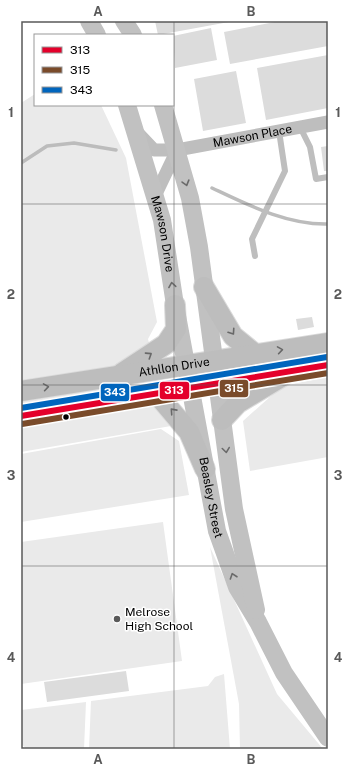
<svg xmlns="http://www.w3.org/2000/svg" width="349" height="770" viewBox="0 0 349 770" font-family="'Public Sans',sans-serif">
	<rect width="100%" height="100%" fill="#fff"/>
	<path fill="#eaeaea" d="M 35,94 L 35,105 L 101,105 L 126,158 L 157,322 L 148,339 L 171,426 L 21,452 L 21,103 Z
		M 328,377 L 328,457 L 250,471 L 243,421 L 282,386 Z
		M 161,429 L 179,441 L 189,495 L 21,522 L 21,454 Z
		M 163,522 L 182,661 L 21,684 L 21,542 Z
		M 210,547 L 277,694 L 323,749 L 240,749 L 239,704 Z
		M 224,674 L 230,749 L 89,749 L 91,701 L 208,686 L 215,677 Z
		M 86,702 L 84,749 L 27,749 L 21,744 L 21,710 Z"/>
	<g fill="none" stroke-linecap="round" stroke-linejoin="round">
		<path stroke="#bcbcbc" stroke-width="3.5" d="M 21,163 L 47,146 L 74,143 L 116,150
			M 212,188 C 248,205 287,225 328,224"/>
	</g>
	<path fill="#dcdcdc" d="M 155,21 L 229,21 L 229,22 L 158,35 Z
		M 280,21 L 328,21 L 328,46 L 230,64 L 224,32 Z
		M 211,28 L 217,60 L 175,68 L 173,36 Z
		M 328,55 L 328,108 L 266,120 L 257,68 Z
		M 236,71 L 246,123 L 203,131 L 194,79 Z
		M 328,146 L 328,171 L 324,171 L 321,147 Z
		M 312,317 L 314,327 L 298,330 L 296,319 Z
		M 126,671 L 129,691 L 47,702 L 44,682 Z"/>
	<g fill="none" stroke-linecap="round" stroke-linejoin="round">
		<g stroke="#dbdbdb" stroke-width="22">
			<g id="primary">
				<path d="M 204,287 L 233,336 L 255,354"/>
				<path d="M 122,373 L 166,344 L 176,329 L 175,305"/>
				<path id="s3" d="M 21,391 L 328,343"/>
				<path d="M 156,393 L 189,432 L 205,469"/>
				<path d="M 21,416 L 328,365"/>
				<path d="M 222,420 L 238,403 L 283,376"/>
			</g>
		</g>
		<path stroke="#bebebe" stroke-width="6" d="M 300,127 L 310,147 L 316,179 L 328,177
			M 255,256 L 252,239 L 285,171 L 279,131"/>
		<g stroke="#bebebe" stroke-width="13">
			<path id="s1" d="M 136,131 L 154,150 L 177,150 L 328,122"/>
			<path d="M 155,196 L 177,150"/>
		</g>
		<g stroke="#c1c1c1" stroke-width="18">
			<path d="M 89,21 L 97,35"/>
			<path d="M 124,21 L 133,35"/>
			<path id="s2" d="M 127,105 L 162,220 L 175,305 L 217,531 L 237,587 L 258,622 L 284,673 L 328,738"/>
			<path d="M 163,105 L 190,198 L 199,247 L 234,509 L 256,610"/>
		</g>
		<use href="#primary" stroke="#bdbdbd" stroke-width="20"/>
		<g stroke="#fff" stroke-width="9">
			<path id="bus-1" d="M 21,416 L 328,365"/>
		</g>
		<g stroke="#fff" stroke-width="9">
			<path id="bus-2" d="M 22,424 L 328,373"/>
		</g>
		<g stroke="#fff" stroke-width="9">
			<path id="bus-3" d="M 21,408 L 327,357"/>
		</g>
		<use href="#bus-1" stroke="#e4002b" stroke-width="6"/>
		<use href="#bus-2" stroke="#7a4b2a" stroke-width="6"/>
		<use href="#bus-3" stroke="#0065bd" stroke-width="6"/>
	</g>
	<defs><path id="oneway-chevron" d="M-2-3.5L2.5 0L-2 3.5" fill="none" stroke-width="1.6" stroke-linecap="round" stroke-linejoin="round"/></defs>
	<g stroke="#6a6a6a">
		<use href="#oneway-chevron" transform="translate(186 183) rotate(74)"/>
		<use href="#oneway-chevron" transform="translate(172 285) rotate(-99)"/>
		<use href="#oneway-chevron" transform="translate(226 450) rotate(82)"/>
		<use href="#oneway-chevron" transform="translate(233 576) rotate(-109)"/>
	</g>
	<g stroke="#686868">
		<use href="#oneway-chevron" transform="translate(232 332) rotate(56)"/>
		<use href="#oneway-chevron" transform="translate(280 350) rotate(-9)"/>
		<use href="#oneway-chevron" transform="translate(149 355) rotate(-33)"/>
		<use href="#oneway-chevron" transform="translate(46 387) rotate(-9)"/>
		<use href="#oneway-chevron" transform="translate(173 411) rotate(-132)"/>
	</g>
	<path fill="none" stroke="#595959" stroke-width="1" stroke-opacity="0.55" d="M 174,21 L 174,749M 21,204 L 328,204M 21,385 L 328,385M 21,566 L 328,566"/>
	<circle fill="#000" stroke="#fff" stroke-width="1.5" cx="66" cy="417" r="3.5"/>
	<circle fill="#595959" stroke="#fff" stroke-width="1.5" cx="117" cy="619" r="4"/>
	<g text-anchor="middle" stroke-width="3" stroke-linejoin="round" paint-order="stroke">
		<g font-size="12" fill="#000" stroke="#fff">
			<text dy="4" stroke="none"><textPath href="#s1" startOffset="126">Mawson Place</textPath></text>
			<text dy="4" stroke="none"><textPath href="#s2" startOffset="134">Mawson Drive</textPath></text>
			<text dy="4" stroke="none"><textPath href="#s3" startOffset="155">Athllon Drive</textPath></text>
			<text dy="4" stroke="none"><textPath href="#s2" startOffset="402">Beasley Street</textPath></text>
		</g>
		<g font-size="12" fill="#000" stroke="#fff" text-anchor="start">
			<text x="125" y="616">Melrose<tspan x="125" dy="14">High School</tspan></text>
		</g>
	</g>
	<g stroke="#fff" stroke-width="1.5">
		<rect x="219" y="379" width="30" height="19" rx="4" fill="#7a4b2a"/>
		<rect x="159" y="381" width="31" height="19" rx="4" fill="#e4002b"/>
		<rect x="100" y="383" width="30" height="19" rx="4" fill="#0065bd"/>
	</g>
	<g font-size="11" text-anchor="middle" font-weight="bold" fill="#fff">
		<text x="234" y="392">315</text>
		<text x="174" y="394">313</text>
		<text x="115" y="396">343</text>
	</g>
	<rect width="349" height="770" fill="none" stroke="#ffffff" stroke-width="44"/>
	<rect x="34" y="34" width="140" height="72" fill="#ffffff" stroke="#999999"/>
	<rect x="42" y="47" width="20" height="6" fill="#e4002b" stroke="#999999"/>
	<text x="70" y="54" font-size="12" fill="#000000">313</text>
	<rect x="42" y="67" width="20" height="6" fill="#7a4b2a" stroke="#999999"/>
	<text x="70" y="74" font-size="12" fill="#000000">315</text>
	<rect x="42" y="87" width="20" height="6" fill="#0065bd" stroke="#999999"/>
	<text x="70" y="94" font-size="12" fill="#000000">343</text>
	<rect x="22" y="22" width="305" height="726" fill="none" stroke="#595959" stroke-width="1.5"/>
	<g font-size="13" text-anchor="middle" font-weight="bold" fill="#595959">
		<text x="98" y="16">A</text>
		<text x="251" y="16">B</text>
		<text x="11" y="117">1</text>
		<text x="338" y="117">1</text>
		<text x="11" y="299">2</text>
		<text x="338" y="299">2</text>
		<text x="11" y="480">3</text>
		<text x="338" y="480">3</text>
		<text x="11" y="662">4</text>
		<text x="338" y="662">4</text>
		<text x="98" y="764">A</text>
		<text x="251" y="764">B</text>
	</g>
</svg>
